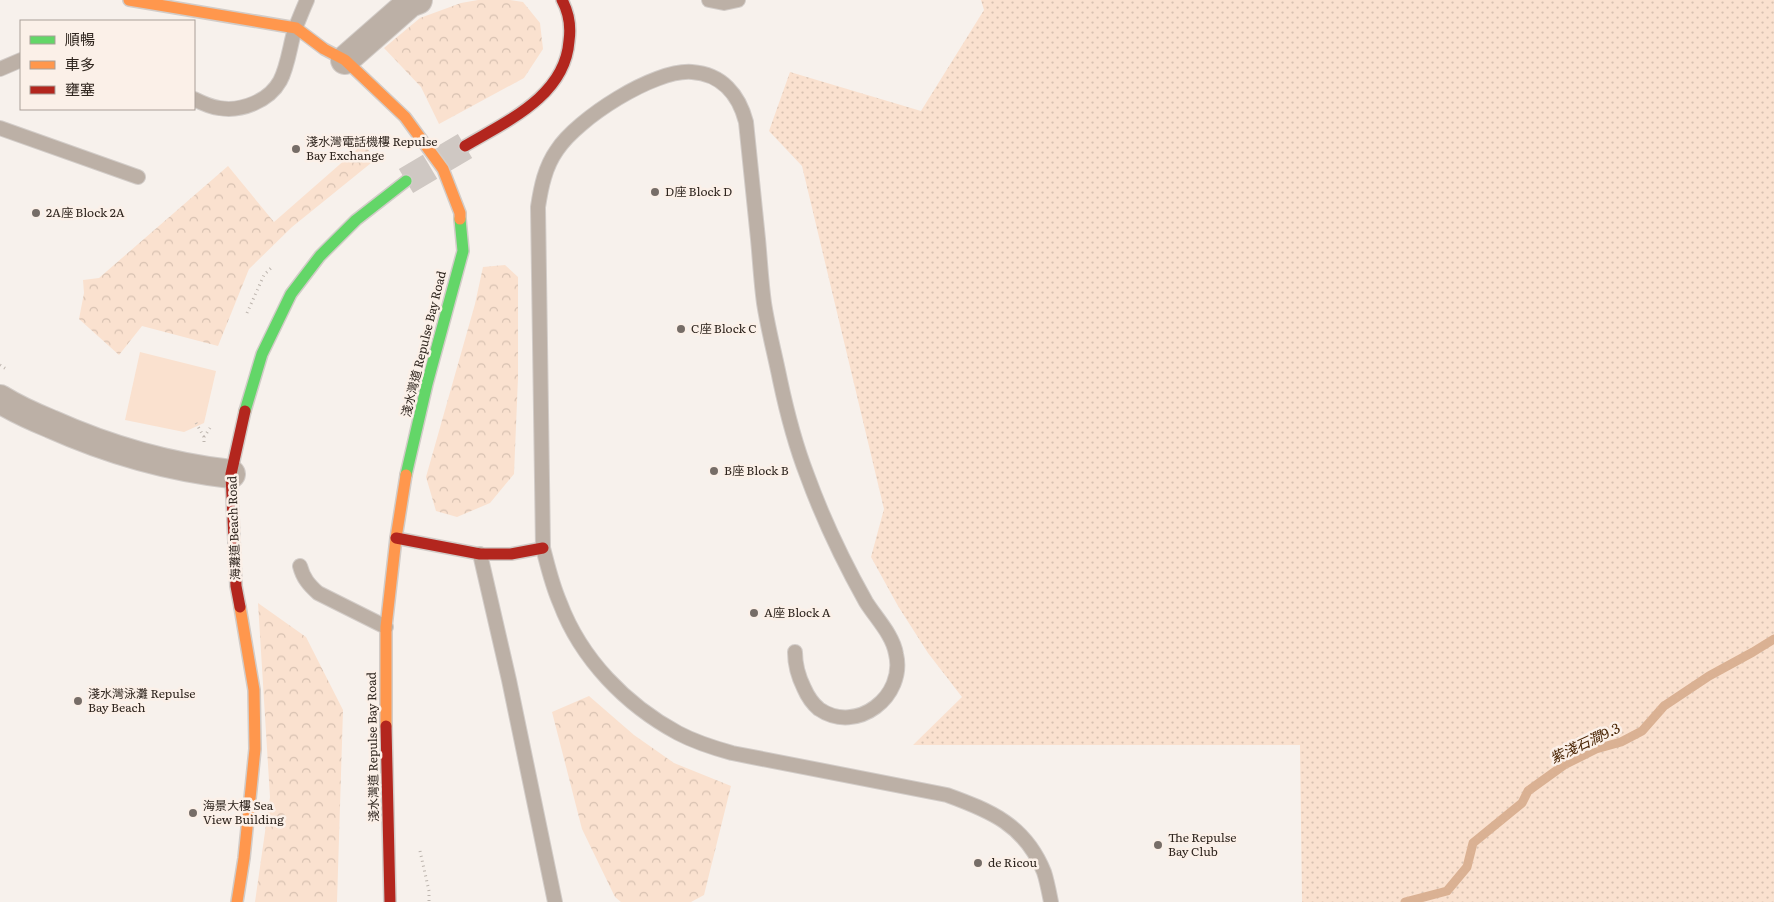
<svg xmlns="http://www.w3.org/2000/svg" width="1774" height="902" viewBox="0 0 1774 902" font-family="Literata,'Noto Sans TC',serif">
	<defs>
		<pattern id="grass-dots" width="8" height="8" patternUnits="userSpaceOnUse" patternTransform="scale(1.25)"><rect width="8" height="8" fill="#fae1cf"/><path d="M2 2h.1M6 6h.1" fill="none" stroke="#d7c1b1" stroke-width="1.8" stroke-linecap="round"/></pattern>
		<pattern id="forest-crowns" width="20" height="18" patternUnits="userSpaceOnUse" patternTransform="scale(1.25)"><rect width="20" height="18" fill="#fae1cf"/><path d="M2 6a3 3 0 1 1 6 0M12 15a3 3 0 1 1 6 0" fill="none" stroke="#d7c1b1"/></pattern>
	</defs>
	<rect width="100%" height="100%" fill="#f7f1ec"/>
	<path fill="url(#grass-dots)" d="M 981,0 L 1774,0 L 1774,902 L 1302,902 L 1300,745 L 913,745 L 962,697 L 928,653 L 898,606 L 871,557 L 884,509 L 802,166 L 769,131 L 790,72 L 921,111 L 984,10 Z"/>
	<path fill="url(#forest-crowns)" d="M 478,0 L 510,0 L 523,2 L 540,23 L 543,49 L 524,78 L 439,124 L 421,87 L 384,48 L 420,18 L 461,3 Z
		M 363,144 L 376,159 L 292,227 L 249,269 L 218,346 L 142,326 L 119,355 L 79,319 L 84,293 L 83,280 L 99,278 L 228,166 L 274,222 Z
		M 505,265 L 518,277 L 518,378 L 514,474 L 490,503 L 457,517 L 436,511 L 426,477 L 475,304 L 483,267 Z
		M 258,603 L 306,637 L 343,710 L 337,902 L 255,902 L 270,797 Z
		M 589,696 L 634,735 L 674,763 L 731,786 L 704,895 L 691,902 L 621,902 L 615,897 L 582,829 L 552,712 Z"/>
	<path fill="#fae1cf" d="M 140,352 L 216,371 L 204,423 L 184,432 L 125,420 Z"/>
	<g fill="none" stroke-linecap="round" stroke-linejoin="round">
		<path stroke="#dab193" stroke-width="9" d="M 1405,902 L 1447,891 L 1467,867 L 1473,843 L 1522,803 L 1528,791 L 1564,765 L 1596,749 L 1621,742 L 1642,731 L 1664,706 L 1709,676 L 1753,652 L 1774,639"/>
		<path stroke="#cfc8c3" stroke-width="28" stroke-dasharray="28 14" stroke-linecap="butt" d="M 406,181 L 465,146"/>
		<g stroke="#d2ccc8" stroke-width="16">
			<path id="lane" d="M 709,0 L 724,3 L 738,0
				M 0,69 L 21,60
				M 194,99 C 202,103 210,107 219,108 C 241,112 269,101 280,81 C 288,66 290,45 295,29 C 299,19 303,9 307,0
				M 0,128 L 138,177
				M 480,554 L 509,680 L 555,902
				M 300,566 C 303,578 309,585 318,593 L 386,627
				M 795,652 C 795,664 798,676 804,688 C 807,695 813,704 819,709 C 857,735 906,696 896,654 C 893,635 876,618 866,602 C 843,561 823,519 807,475 C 795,444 787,413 780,380 C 775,355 768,329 764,303 C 761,281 760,260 758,239 C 754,200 750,161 746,122 C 739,95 722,74 692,72 C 654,69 577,119 557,150 C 545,167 541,187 538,207 L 543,548 C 548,567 552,585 560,603 C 581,659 626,705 678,733 C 695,742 714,748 732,753 L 947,795 C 991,811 1025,825 1044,872 C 1047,881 1049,892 1051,902"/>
		</g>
		<g stroke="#d2ccc8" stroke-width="30">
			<path id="street" d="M 345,60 L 410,3 L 418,0
				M 0,399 C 16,409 34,417 51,424 C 109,450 169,467 231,474"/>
		</g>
		<g stroke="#d2ccc8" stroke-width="14">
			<path id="fast" d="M 245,411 L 262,354 L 291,294 L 320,256 L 356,220 L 406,181
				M 406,475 L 427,384 L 463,251 L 460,219"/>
		</g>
		<g stroke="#d2ccc8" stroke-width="14">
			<path id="slow" d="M 129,0 L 296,28 L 324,49 L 345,60 L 405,117 L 443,169 L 460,213 L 460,219
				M 386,726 L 386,627 L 396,538 L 406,475
				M 237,902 L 244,858 L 255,749 L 254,690 L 240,607"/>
		</g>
		<g stroke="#d2ccc8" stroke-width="14">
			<path id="jam" d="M 465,146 C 507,121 565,96 569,41 C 571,27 569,13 562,0
				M 396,538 L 480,554 L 511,554 L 543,548
				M 240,607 L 236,586 L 231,474 L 245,411
				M 386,726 L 390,902"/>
		</g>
		<path stroke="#bdb5ae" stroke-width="3" stroke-dasharray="1 4" stroke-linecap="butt" d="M 247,313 L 264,275 L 273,266
			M 0,365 L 6,369
			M 196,423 L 204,437
			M 204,442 L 204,437 L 210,428
			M 420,851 L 429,891 L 429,902"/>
		<use href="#lane" stroke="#bcb0a6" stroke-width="14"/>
		<use href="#street" stroke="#bcb0a6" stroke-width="28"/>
		<use href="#fast" stroke="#63d668" stroke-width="11"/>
		<use href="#slow" stroke="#ff974d" stroke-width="11"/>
		<use href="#jam" stroke="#b3261e" stroke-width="11"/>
	</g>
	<g fill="#766d67" stroke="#fbf0e8" stroke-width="2">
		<circle cx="296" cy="149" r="5"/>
		<circle cx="655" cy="192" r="5"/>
		<circle cx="36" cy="213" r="5"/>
		<circle cx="681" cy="329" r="5"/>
		<circle cx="714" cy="471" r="5"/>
		<circle cx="754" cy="613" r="5"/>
		<circle cx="78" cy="701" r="5"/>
		<circle cx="193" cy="813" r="5"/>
		<circle cx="1158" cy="845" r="5"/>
		<circle cx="978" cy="863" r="5"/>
	</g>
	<g text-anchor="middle" stroke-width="5" stroke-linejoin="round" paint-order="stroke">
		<g font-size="12" fill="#30261f" stroke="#fbf0e8" text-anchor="start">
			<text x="306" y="146">淺水灣電話機樓 Repulse<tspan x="306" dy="14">Bay Exchange</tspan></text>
			<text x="665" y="196">D座 Block D</text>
			<text x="46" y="217">2A座 Block 2A</text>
			<text x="691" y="333">C座 Block C</text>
			<text x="724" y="475">B座 Block B</text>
			<text x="764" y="617">A座 Block A</text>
			<text x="88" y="698">淺水灣泳灘 Repulse<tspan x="88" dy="14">Bay Beach</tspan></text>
			<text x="203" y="810">海景大樓 Sea<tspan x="203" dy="14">View Building</tspan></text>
			<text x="1168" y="842">The Repulse<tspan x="1168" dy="14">Bay Club</tspan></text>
			<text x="988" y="867">de Ricou</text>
		</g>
		<g font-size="12" fill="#30261f" stroke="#fbf0e8">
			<text transform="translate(424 344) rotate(-76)" y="4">淺水灣道 Repulse Bay Road</text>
			<text transform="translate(234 528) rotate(-92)" y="4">海灘道 Beach Road</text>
			<text transform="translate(373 747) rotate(-91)" y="4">淺水灣道 Repulse Bay Road</text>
		</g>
		<g font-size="14" font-style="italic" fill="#482302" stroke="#fbf0e8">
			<text transform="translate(1585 743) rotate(-25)" y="5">紫淺石澗9.3</text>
		</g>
	</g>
	<rect x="20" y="20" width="175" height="90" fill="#fbf0e8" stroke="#aa9f98"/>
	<rect x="30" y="36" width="25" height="8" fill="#63d668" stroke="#aa9f98"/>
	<text x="65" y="45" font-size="15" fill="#30261f">順暢</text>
	<rect x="30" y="61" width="25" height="8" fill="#ff974d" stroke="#aa9f98"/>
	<text x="65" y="70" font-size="15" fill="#30261f">車多</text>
	<rect x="30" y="86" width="25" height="8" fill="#b3261e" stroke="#aa9f98"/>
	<text x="65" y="95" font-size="15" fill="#30261f">壅塞</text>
</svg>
